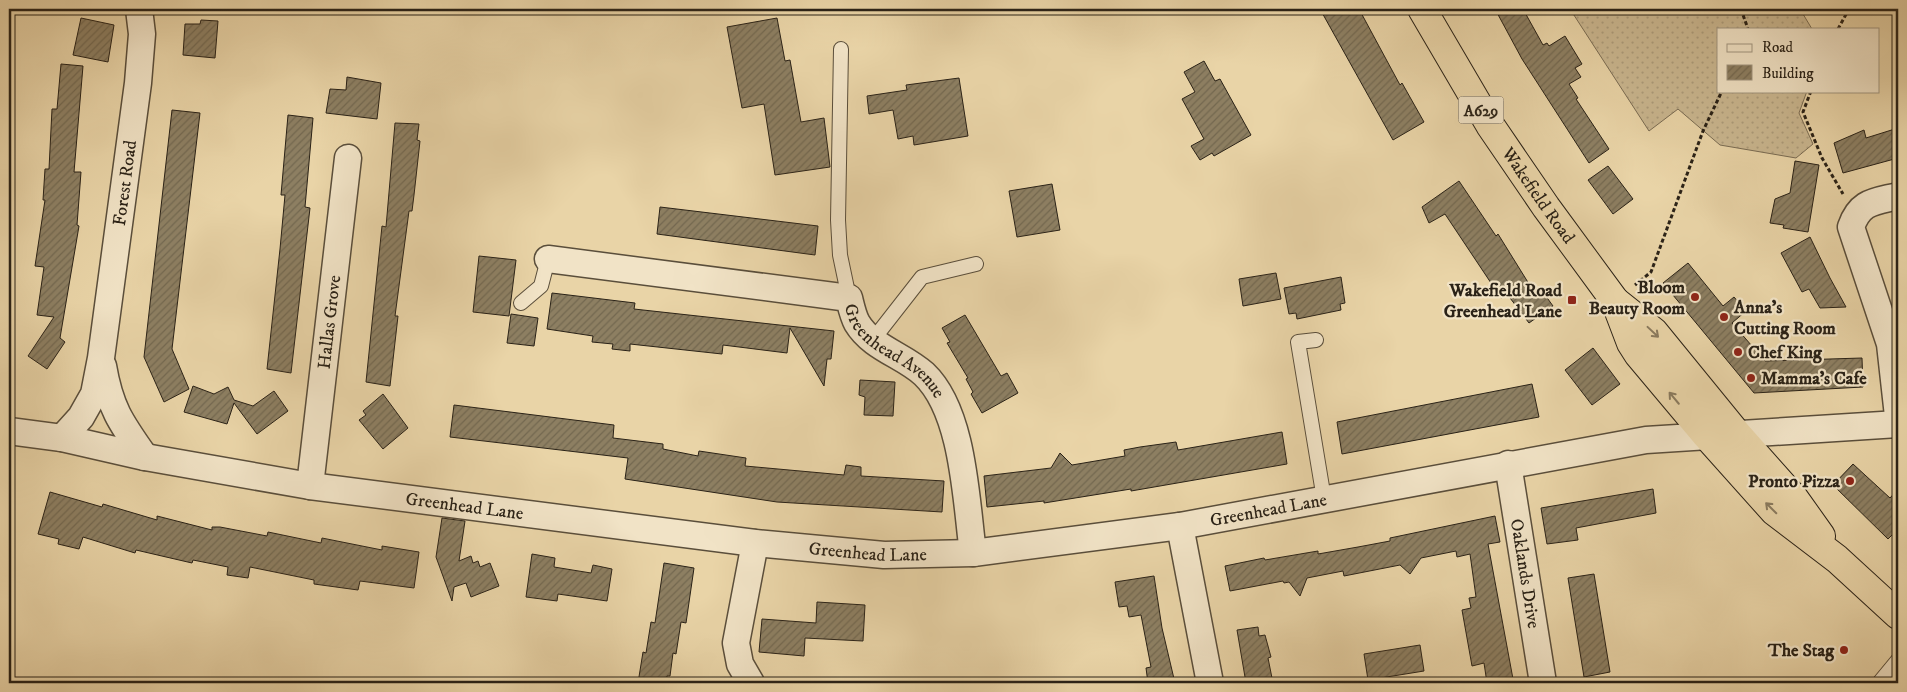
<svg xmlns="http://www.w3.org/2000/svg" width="1907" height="692" viewBox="0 0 1907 692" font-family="'IM FELL DW Pica',serif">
	<defs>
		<pattern id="garden-dots" width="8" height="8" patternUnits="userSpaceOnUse" patternTransform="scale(1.25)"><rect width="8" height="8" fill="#c9b68f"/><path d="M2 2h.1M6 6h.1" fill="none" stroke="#ad9c7b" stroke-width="1.8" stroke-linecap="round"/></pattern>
		<pattern id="building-hatch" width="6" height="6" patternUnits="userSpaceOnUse" patternTransform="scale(1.25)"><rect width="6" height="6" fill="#8d7f62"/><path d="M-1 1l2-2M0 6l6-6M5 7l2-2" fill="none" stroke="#736850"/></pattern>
	</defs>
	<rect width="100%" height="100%" fill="#e9d4a7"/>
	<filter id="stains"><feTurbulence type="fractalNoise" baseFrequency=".004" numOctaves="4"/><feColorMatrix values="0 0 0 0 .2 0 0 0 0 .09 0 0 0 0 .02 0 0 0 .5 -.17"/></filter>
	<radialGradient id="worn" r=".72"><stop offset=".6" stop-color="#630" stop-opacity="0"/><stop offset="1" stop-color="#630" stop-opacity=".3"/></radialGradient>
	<path fill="url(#garden-dots)" stroke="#7a6c53" d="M 1570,9 L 1800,9 L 1812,29 L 1718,29 L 1718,91 L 1807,91 L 1799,113 L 1813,144 L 1796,158 L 1720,145 L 1678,109 L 1649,131 Z"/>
	<path fill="url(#building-hatch)" stroke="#2a2217" d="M 1320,9 L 1359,9 L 1400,85 L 1402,83 L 1424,122 L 1393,140 Z
		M 1495,9 L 1523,9 L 1543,45 L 1547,43 L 1549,46 L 1565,36 L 1582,64 L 1575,68 L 1581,77 L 1569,84 L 1578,98 L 1576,99 L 1609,149 L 1589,163 L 1522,59 Z
		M 81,18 L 114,25 L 108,62 L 73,55 Z
		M 777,18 L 785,61 L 790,60 L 801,122 L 824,118 L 830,167 L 775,175 L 764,104 L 742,108 L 727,27 Z
		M 201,20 L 218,21 L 215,58 L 183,55 L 185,24 L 200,24 Z
		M 1204,61 L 1215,81 L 1220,79 L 1251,135 L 1214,156 L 1212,153 L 1200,160 L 1191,146 L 1204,139 L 1182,99 L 1195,92 L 1184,72 Z
		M 61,64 L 83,66 L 74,172 L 81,172 L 77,225 L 79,226 L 60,338 L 65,342 L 47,369 L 28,356 L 54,317 L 37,315 L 44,267 L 35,266 L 45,200 L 43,200 L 45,169 L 49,169 L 52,109 L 57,109 Z
		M 347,77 L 381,83 L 377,119 L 326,113 L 330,89 L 346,90 Z
		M 959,78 L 968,136 L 914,145 L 913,136 L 898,139 L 893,110 L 869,114 L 867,96 L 907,90 L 906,85 Z
		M 172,110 L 200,113 L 172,349 L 189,389 L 164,402 L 144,357 Z
		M 288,115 L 313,118 L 305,207 L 310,208 L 291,373 L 267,369 L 280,249 L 285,195 L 281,195 Z
		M 395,123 L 419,124 L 417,140 L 420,141 L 414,195 L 412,211 L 409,211 L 395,316 L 398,316 L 390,386 L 366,382 L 382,226 L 386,227 Z
		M 1898,128 L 1898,158 L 1843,173 L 1834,143 L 1864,130 L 1866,138 Z
		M 1795,161 L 1819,165 L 1808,232 L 1783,228 L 1784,225 L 1770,223 L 1775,199 L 1790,193 Z
		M 1608,166 L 1633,199 L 1613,214 L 1588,180 Z
		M 1459,181 L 1496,236 L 1498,234 L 1534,292 L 1540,288 L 1553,306 L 1529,323 L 1507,294 L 1501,298 L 1445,214 L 1429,223 L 1422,207 Z
		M 1052,184 L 1060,230 L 1017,237 L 1009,191 Z
		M 660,207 L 818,226 L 815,255 L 657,234 Z
		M 1810,237 L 1830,278 L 1846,307 L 1820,308 L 1809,289 L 1802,292 L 1781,253 Z
		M 479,256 L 516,260 L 509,316 L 473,312 Z
		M 1688,263 L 1723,306 L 1734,297 L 1746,311 L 1732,323 L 1765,361 L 1862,358 L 1863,387 L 1754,393 L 1663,283 Z
		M 1276,273 L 1281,299 L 1243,306 L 1239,279 Z
		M 1341,277 L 1345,303 L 1340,304 L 1341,310 L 1297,319 L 1296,313 L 1289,314 L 1284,288 Z
		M 552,293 L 635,303 L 634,309 L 834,331 L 831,359 L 827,359 L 824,386 L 790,328 L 787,353 L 723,345 L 722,354 L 630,344 L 630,351 L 612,349 L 613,344 L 592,342 L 593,336 L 547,329 Z
		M 511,314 L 538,318 L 534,346 L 507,343 Z
		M 965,315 L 1001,376 L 1007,373 L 1018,393 L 982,413 L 971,394 L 973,392 L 966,379 L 968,378 L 947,343 L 950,342 L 942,328 Z
		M 1593,348 L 1620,384 L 1592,405 L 1565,370 Z
		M 860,380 L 895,382 L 893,416 L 864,415 L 865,397 L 859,395 Z
		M 1532,384 L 1539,417 L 1342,454 L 1337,422 Z
		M 193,386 L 214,394 L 228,387 L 234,400 L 253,406 L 274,391 L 288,411 L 257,434 L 234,403 L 227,424 L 184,412 Z
		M 383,394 L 408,428 L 383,449 L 359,420 L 366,415 L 363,411 Z
		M 454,405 L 614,425 L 613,438 L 663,444 L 663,449 L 698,456 L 699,451 L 746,458 L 745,466 L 844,475 L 846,465 L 861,467 L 861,476 L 944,481 L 942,512 L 777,502 L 625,479 L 628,458 L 450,437 Z
		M 1282,432 L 1287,464 L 1131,491 L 1131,489 L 1044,503 L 1044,501 L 987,507 L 984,476 L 1051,468 L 1060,453 L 1072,465 L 1125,456 L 1124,450 L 1140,447 L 1176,442 L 1178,450 Z
		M 1853,464 L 1890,498 L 1898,489 L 1898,529 L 1888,539 L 1833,485 Z
		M 1653,489 L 1656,513 L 1576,528 L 1578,540 L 1547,544 L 1541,508 Z
		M 50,492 L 102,507 L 103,504 L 157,520 L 157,516 L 212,530 L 212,527 L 220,527 L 267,536 L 268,532 L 321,543 L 322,538 L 382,550 L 382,546 L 419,552 L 414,588 L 360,581 L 358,590 L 314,584 L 314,580 L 250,567 L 248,578 L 227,575 L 228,567 L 193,560 L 192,563 L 136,550 L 135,553 L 83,537 L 79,549 L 58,544 L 59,539 L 38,534 Z
		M 1495,516 L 1500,542 L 1488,544 L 1513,679 L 1487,683 L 1484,663 L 1472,666 L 1462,610 L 1471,608 L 1469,598 L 1476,597 L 1470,554 L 1457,557 L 1456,551 L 1421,558 L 1410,574 L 1400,565 L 1344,576 L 1343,571 L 1307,578 L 1300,596 L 1289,582 L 1284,583 L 1283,581 L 1230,591 L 1225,566 L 1264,558 L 1265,560 L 1318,551 L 1318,554 L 1358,547 L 1390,541 L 1390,538 Z
		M 442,518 L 465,521 L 459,561 L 471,556 L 473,563 L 478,561 L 480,567 L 490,563 L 499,586 L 471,597 L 466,583 L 454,587 L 452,601 L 436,557 Z
		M 532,554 L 555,558 L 554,567 L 591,573 L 593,565 L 612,569 L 607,601 L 558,594 L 557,601 L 526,597 Z
		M 664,563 L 694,568 L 686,623 L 681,622 L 676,654 L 673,653 L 670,676 L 667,676 L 666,683 L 638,683 L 643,652 L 646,653 L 651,622 L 655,623 Z
		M 1594,574 L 1610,672 L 1584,677 L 1568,578 Z
		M 1154,576 L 1162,628 L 1175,683 L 1148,683 L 1146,668 L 1151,667 L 1141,615 L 1129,617 L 1127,606 L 1119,607 L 1115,582 Z
		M 817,602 L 865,605 L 863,641 L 805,638 L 804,656 L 759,652 L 762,619 L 816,623 Z
		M 1258,627 L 1259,636 L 1265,635 L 1271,657 L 1268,658 L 1273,683 L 1246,683 L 1237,630 Z
		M 1420,645 L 1424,671 L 1368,680 L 1364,654 Z"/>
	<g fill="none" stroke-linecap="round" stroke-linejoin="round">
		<g stroke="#5a4e3b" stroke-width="16">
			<path id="lane" d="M 841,49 L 838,220 L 840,255 L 849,298
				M 521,303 L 541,286 L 548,259
				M 1316,340 L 1298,342 L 1324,499
				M 872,341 L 922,277 L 976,264
				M 1879,683 L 1898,660"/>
		</g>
		<g stroke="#5a4e3b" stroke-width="29">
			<g id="street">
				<path d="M 1898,196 C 1874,202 1860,201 1851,227 L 1890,344 L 1898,416"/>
				<path id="s1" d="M 548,259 L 849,298 C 851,306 853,316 857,323 C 872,348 903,355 924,374 C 964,412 966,501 973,553"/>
				<path d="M 103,366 C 110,408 121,423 145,457"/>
				<path id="s2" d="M 9,431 L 62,438 L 145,457 L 310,486 L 755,543 L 884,555 L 973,553 L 1180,526 L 1646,440 L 1898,424"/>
				<path id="s3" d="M 62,438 L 81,417 L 94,394 L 101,358 L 138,83 L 142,34 L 139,9"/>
				<path id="s4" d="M 1508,464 L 1543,683"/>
				<path id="s5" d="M 310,486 L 348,158"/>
				<path d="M 1180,526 L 1210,683"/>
				<path d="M 751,683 L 740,664 L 736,643 L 755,543"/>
			</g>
		</g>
		<g stroke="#2a2217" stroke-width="30">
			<g id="highway">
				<path id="s6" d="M 1422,9 L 1490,125 L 1546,207 L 1615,301 L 1631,343 L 1638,354 L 1706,435 L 1774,511 L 1837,559 L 1898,615"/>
				<path d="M 1615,301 L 1654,332 L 1738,435 L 1794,498 L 1821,536"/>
			</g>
		</g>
		<path stroke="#2a2217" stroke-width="3" stroke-dasharray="4 2.5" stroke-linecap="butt" d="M 1741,9 L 1748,29
			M 1838,29 L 1849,9
			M 1811,91 L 1803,112 L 1822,158 L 1843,194
			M 1635,285 L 1651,272 L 1703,131 L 1722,91"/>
		<use href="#lane" stroke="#f1e3c6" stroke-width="14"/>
		<use href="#street" stroke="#f1e3c6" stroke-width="26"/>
		<use href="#highway" stroke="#e9d4a7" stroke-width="28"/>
	</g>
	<defs><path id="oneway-shaft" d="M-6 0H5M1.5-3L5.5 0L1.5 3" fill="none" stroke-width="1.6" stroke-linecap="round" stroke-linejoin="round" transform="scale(1.25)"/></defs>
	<g stroke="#8a7b5f">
		<use href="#oneway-shaft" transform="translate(1653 332) rotate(43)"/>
		<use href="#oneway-shaft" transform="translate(1674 398) rotate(-130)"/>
		<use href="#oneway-shaft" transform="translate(1771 508) rotate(-135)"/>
	</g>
	<g fill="#8f2418" stroke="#f1e3c6" stroke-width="2">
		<circle cx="1695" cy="297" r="5"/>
		<rect x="1567" y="295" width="10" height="10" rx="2.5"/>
		<circle cx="1724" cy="317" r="5"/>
		<circle cx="1738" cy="352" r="5"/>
		<circle cx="1751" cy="378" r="5"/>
		<circle cx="1850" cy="481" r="5"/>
		<circle cx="1844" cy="650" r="5"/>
	</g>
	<g text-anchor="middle" stroke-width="4.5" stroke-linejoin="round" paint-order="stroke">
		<rect fill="#f1e3c6" stroke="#665c4c" stroke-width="1" x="1458.5" y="96.5" width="45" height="27" rx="4"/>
		<g font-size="16" font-weight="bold" fill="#2a2217">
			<text x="1481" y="116">A629</text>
		</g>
		<g font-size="18" fill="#2a2217" stroke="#f1e3c6">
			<text dy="6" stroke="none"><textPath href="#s3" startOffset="268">Forest Road</textPath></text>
			<text dy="6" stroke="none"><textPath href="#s6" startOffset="220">Wakefield Road</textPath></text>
			<text dy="6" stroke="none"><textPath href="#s5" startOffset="165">Hallas Grove</textPath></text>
			<text dy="6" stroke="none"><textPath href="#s1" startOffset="376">Greenhead Avenue</textPath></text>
			<text dy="6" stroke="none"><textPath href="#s2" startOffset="462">Greenhead Lane</textPath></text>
			<text dy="6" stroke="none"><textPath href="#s2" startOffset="1272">Greenhead Lane</textPath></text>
			<text dy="6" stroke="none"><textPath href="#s2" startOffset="868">Greenhead Lane</textPath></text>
			<text dy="6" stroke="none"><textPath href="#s4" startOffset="111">Oaklands Drive</textPath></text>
		</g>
		<g font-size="18" font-weight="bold" fill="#2a2217" stroke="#f1e3c6" text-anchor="end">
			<text x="1685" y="293">Bloom<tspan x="1685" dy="21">Beauty Room</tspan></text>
			<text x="1562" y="296">Wakefield Road<tspan x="1562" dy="21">Greenhead Lane</tspan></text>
			<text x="1734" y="313" text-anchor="start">Anna's<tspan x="1734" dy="21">Cutting Room</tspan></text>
			<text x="1748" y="358" text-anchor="start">Chef King</text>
			<text x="1761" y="384" text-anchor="start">Mamma's Cafe</text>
			<text x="1840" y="487">Pronto Pizza</text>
			<text x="1834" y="656">The Stag</text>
		</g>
	</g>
	<rect width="1907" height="692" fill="none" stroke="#e9d4a7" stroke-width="30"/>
	<rect x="10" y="10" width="1887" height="672" fill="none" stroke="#2a2217" stroke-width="2.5"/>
	<rect x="15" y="15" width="1877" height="662" fill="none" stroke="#2a2217"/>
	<rect x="1717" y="28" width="162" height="65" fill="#f1e3c6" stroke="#a19680"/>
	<rect x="1727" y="44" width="25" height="8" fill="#f1e3c6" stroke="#a19680"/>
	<text x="1762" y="52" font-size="15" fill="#2a2217">Road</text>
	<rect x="1727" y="65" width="25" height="15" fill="url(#building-hatch)" stroke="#a19680"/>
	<text x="1762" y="78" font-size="15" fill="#2a2217">Building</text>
	<rect width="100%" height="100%" filter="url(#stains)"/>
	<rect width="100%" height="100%" fill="url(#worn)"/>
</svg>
